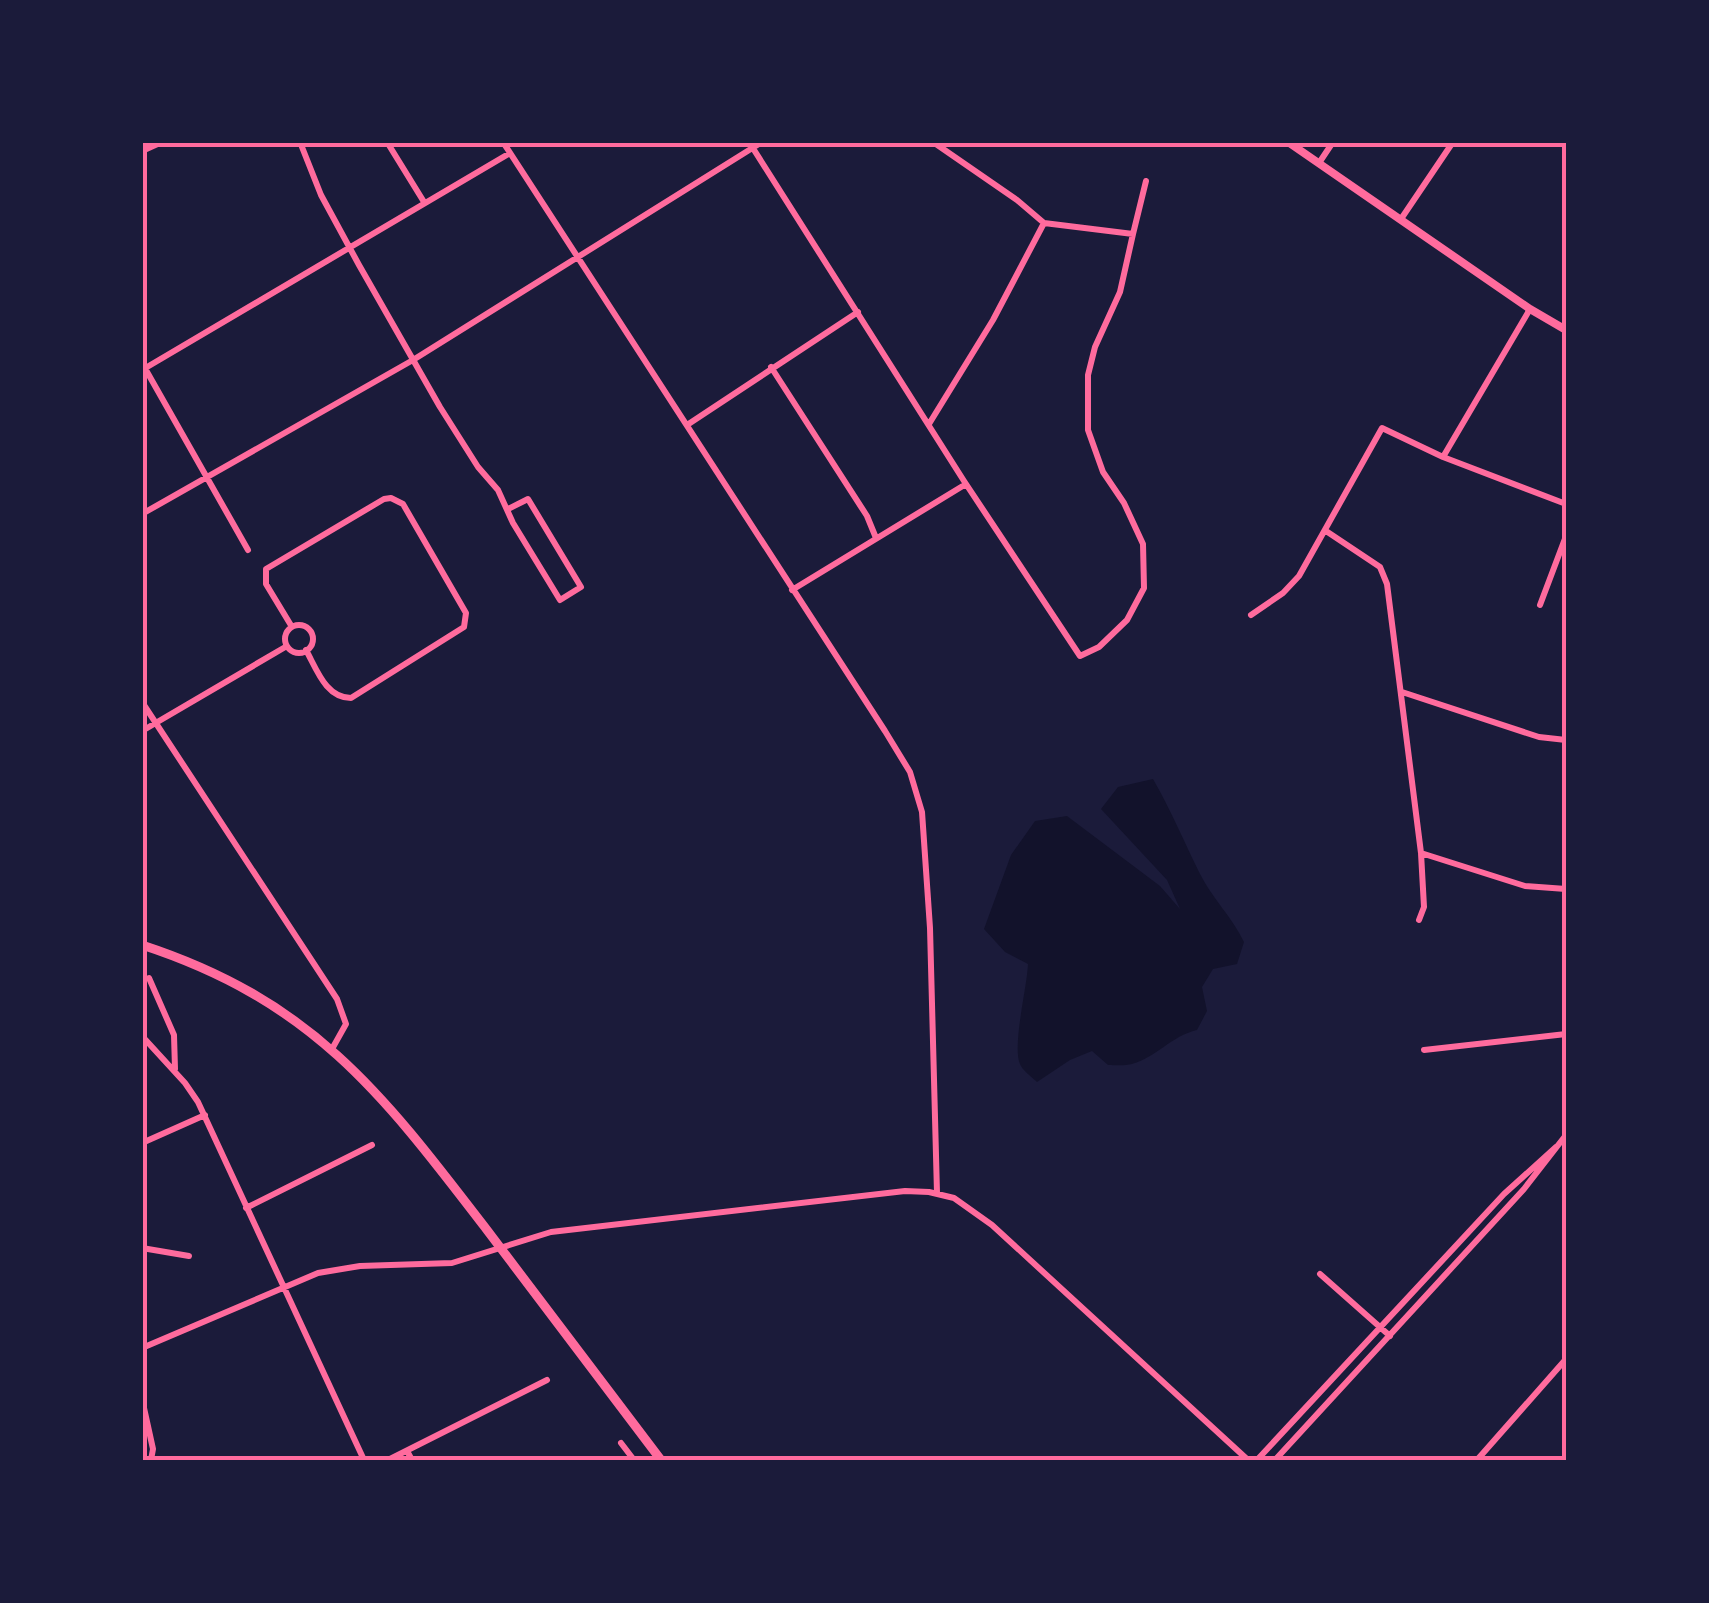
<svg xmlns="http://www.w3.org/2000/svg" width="1709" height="1603" viewBox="0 0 1709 1603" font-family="Raleway,sans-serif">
	<rect width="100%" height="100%" fill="#1b1b3a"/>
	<path fill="#12122b" d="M 1153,779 C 1171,810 1184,842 1200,874 C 1212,898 1232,917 1244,942 L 1237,964 L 1213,969 L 1202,987 L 1207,1011 L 1197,1030 C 1171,1036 1157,1057 1132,1064 C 1125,1066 1115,1065 1108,1065 L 1092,1051 L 1070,1060 L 1037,1082 C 1032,1077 1022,1070 1020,1064 C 1012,1046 1027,988 1028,964 L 1005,952 L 984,929 L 1011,855 L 1035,821 L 1067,816 L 1160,886 L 1180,909 L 1167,880 L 1101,809 L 1118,787 Z"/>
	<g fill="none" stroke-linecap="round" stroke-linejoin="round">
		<path stroke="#ff6b9d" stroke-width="6" d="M 300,142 L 321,195 L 359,265 L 440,407 L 478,467 L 498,490 L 513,523 L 560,600 L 581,587 L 528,499 L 508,509
			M 387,142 L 424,202
			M 503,142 L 885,731 L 910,772 L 922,812 L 930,928 L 937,1193
			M 749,142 L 964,481 L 1080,656 L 1099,647 L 1127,620 L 1144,588 L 1143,544 L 1124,503 L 1103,472 L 1088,430 L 1088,375 L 1095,347 L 1120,292 L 1133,234 L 1044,223
			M 142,151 L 162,142
			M 1319,163 L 1333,142
			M 1401,219 L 1453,142
			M 1133,234 L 1146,181
			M 142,363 L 248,550
			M 771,367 L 867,516 L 876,538
			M 142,370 L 510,153
			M 929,424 L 993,320 L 1044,223 L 1017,200 L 933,142
			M 687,425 L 858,312
			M 1443,457 L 1530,309
			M 142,514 L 413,360 L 762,142
			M 1326,531 L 1380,567 L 1387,584 L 1421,853 L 1424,907 L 1419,920
			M 792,590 L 966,484
			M 1540,605 L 1566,536
			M 1251,615 L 1283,593 L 1299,576 L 1382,428 L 1443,457 L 1566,504
			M285 639a14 14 0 1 1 28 0a14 14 0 1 1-28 0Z
			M 292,627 L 266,584 L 266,569 L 384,499 L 391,498 L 403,504 L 466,613 L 464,627 L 351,698 C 326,698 317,670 306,650
			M 1402,692 L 1539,737 L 1566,740
			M 142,702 L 337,999 L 346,1024 L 332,1049
			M 142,731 L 287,646
			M 1421,853 L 1525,886 L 1566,889
			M 149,978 L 174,1035 L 175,1069
			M 142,1036 L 185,1083 L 198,1102 L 364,1460
			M 1424,1050 L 1566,1034
			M 142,1143 L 205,1115
			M 246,1208 L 372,1145
			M 142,1248 L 189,1256
			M 1320,1274 L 1390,1336
			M 142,1348 L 318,1273 L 360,1266 L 452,1263 L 551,1232 L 905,1191 L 929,1192 L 954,1198 L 992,1225 L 1248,1460
			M 142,1399 L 153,1449 L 151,1460
			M 621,1443 L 634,1460
			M 407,1451 L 412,1460
			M 388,1460 L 547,1380
			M 1257,1460 L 1504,1194 L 1556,1147
			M 1275,1460 L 1524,1189 L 1566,1135
			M 1477,1460 L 1566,1359"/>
		<path stroke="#ff6b9d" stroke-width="8" d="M 1288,142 L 1530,309 L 1566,330"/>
		<path stroke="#ff6b9d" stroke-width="9" d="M 142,945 C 313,1001 382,1093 487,1230 C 545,1307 603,1384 661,1460"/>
	</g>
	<rect width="1709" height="1603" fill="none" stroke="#1b1b3a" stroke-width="290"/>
	<rect x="145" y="145" width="1419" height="1313" fill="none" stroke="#ff6b9d" stroke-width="4"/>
</svg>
